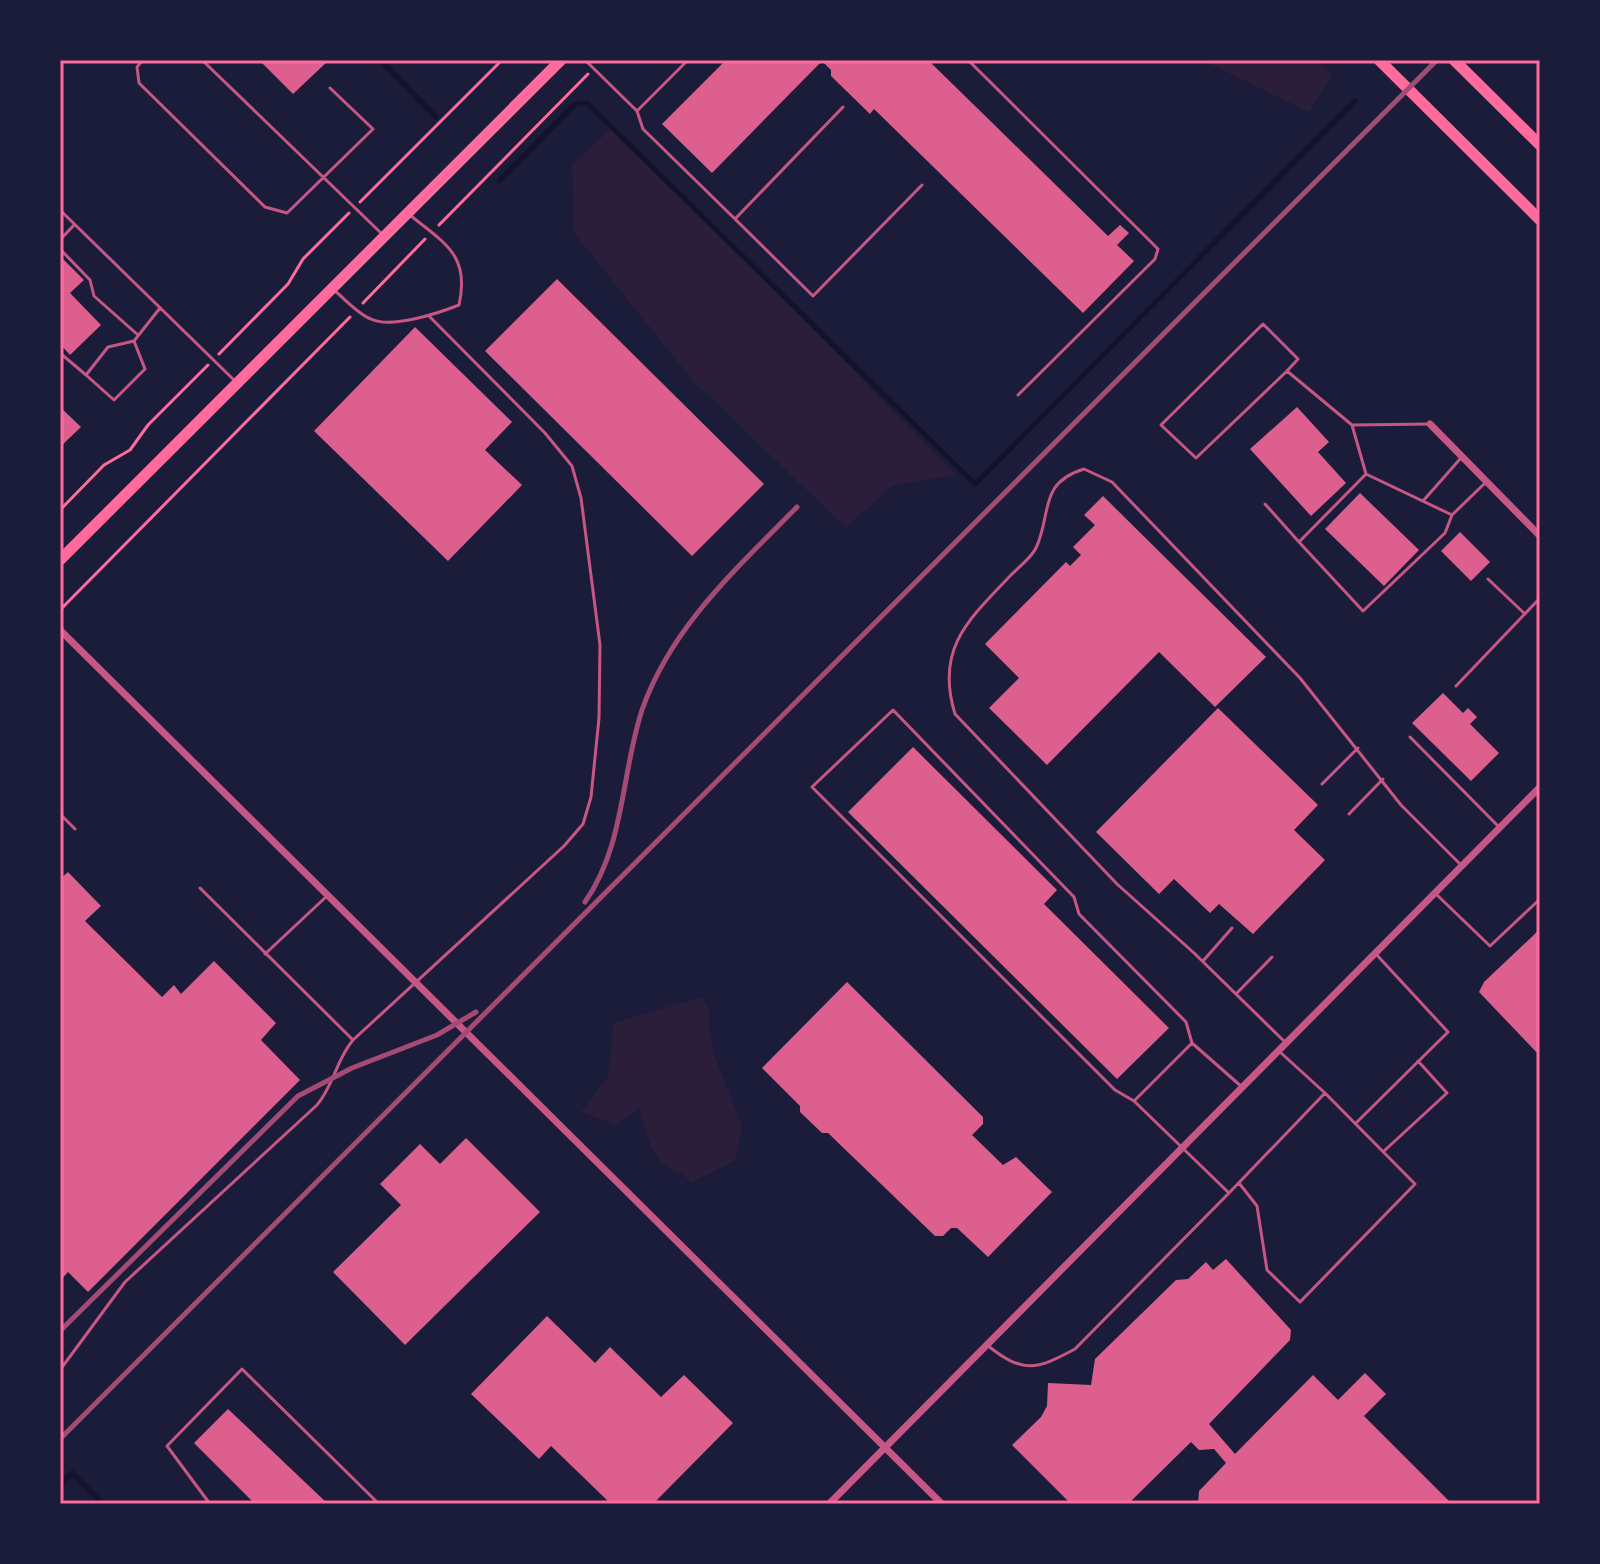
<svg xmlns="http://www.w3.org/2000/svg" width="1600" height="1564" viewBox="0 0 1600 1564" font-family="'Libre Baskerville',serif">
	<rect width="100%" height="100%" fill="#1b1b3a"/>
	<path fill="#2a1e3b" d="M 1202,60 L 1317,60 L 1332,75 L 1309,112 Z
		M 614,126 L 956,475 L 892,486 L 846,528 L 694,382 L 574,233 L 572,164 Z
		M 702,997 L 709,1010 L 709,1028 L 715,1057 L 742,1126 L 736,1160 L 691,1183 C 683,1172 674,1172 664,1164 C 649,1151 645,1127 639,1109 L 616,1125 L 581,1112 L 609,1075 L 613,1023 Z"/>
	<g fill="none" stroke-linecap="round" stroke-linejoin="round">
		<path stroke="#12122b" stroke-width="5" d="M 380,60 L 436,117
			M 499,181 L 575,104 L 587,103 L 975,484 L 1355,101
			M 60,1485 L 72,1473 L 103,1504
			M 888,1504 L 892,1504"/>
	</g>
	<path fill="#dd5f8e" d="M 259,60 L 329,60 L 293,94 Z
		M 726,60 L 928,60 L 1108,236 L 1120,225 L 1129,233 L 1117,245 L 1134,261 L 1083,313 L 874,109 L 870,114 L 831,76 L 831,70 L 822,61 L 712,173 L 662,124 Z
		M 60,256 L 84,280 L 70,293 L 101,325 L 70,355 L 60,344 Z
		M 557,279 L 764,484 L 692,556 L 485,351 Z
		M 415,327 L 512,422 L 485,450 L 522,485 L 448,561 L 314,431 Z
		M 60,407 L 81,427 L 60,447 Z
		M 1297,407 L 1329,442 L 1318,452 L 1346,483 L 1311,516 L 1250,449 Z
		M 1360,493 L 1419,550 L 1384,586 L 1325,529 Z
		M 1103,496 L 1266,657 L 1215,707 L 1159,652 L 1047,765 L 989,708 L 1019,678 L 985,644 L 1066,562 L 1070,566 L 1081,555 L 1073,547 L 1095,525 L 1084,515 Z
		M 1460,532 L 1490,562 L 1471,581 L 1441,551 Z
		M 1443,693 L 1463,713 L 1468,708 L 1477,717 L 1470,724 L 1499,753 L 1471,781 L 1412,723 Z
		M 1218,708 L 1318,805 L 1294,830 L 1325,860 L 1253,934 L 1219,904 L 1210,913 L 1174,879 L 1159,894 L 1096,832 Z
		M 913,747 L 1057,890 L 1044,904 L 1169,1028 L 1117,1079 L 848,812 Z
		M 68,872 L 101,906 L 85,921 L 162,997 L 174,985 L 181,994 L 214,961 L 276,1023 L 261,1040 L 300,1080 L 88,1292 L 68,1272 L 60,1281 L 60,879 Z
		M 1540,929 L 1540,1056 L 1479,992 L 1484,982 Z
		M 847,982 L 983,1117 L 983,1124 L 972,1135 L 1003,1165 L 1016,1157 L 1052,1192 L 988,1257 L 957,1228 L 951,1228 L 943,1236 L 935,1236 L 828,1133 L 822,1133 L 800,1112 L 800,1106 L 762,1068 Z
		M 466,1138 L 540,1212 L 405,1345 L 333,1272 L 401,1205 L 380,1184 L 420,1144 L 440,1164 Z
		M 1226,1259 L 1291,1330 L 1290,1340 L 1209,1424 L 1235,1454 L 1313,1375 L 1338,1400 L 1365,1373 L 1386,1394 L 1364,1416 L 1452,1504 L 1198,1504 L 1199,1491 L 1226,1463 L 1214,1449 L 1199,1450 L 1191,1442 L 1128,1504 L 1071,1504 L 1012,1445 L 1041,1417 L 1047,1406 L 1048,1383 L 1091,1385 L 1095,1359 L 1176,1280 L 1188,1279 L 1206,1262 L 1213,1270 Z
		M 547,1316 L 595,1363 L 610,1347 L 661,1397 L 684,1375 L 733,1423 L 653,1504 L 611,1504 L 551,1446 L 539,1459 L 471,1394 Z
		M 228,1409 L 328,1504 L 255,1504 L 194,1443 Z"/>
	<g fill="none" stroke-linecap="round" stroke-linejoin="round">
		<path stroke="#ff6b9d" stroke-width="3" d="M 360,202 L 502,60
			M 439,225 L 588,74
			M 363,303 L 425,239
			M 219,354 L 288,284 L 303,259 L 349,213
			M 60,510 L 104,465 L 130,450 L 148,425 L 208,365
			M 60,610 L 350,317"/>
		<path stroke="#c65784" stroke-width="3" d="M 143,60 L 137,67 L 139,83 L 265,207 L 287,213 L 373,129 L 330,88
			M 202,60 L 382,234
			M 585,60 L 637,111 L 643,129 L 735,219 L 843,107
			M 968,60 L 1158,249 L 1155,259 L 1018,395
			M 637,111 L 688,60
			M 60,210 L 235,381
			M 735,219 L 813,296 L 922,185
			M 60,240 L 74,225
			M 60,249 L 90,280 L 94,296 L 138,335
			M 335,291 C 346,300 358,314 371,319 C 391,329 439,313 459,305 C 470,256 446,244 411,216
			M 134,341 L 108,347 L 86,375 L 114,400 L 145,369 L 134,341 L 160,308
			M 60,353 L 86,375
			M 1287,371 L 1298,359 L 1263,324 L 1161,425 L 1196,458 L 1287,371 L 1352,425 L 1430,424
			M 1366,474 L 1452,515 L 1484,484
			M 1423,501 L 1460,459
			M 1265,504 L 1299,542 L 1366,474 L 1352,425
			M 1299,542 L 1363,611 L 1445,533 L 1452,515
			M 1488,579 L 1525,614
			M 1456,686 L 1540,598
			M 1410,737 L 1499,827
			M 1322,784 L 1358,748
			M 60,814 L 75,829
			M 1349,814 L 1383,779
			M 200,888 L 353,1040
			M 1437,895 L 1490,946 L 1540,899
			M 265,954 L 327,896
			M 1203,961 L 1232,928
			M 1236,994 L 1272,957
			M 1286,1043 L 1194,953 L 1117,884 L 955,714 C 935,649 968,620 1011,575 C 1019,567 1031,558 1036,548 C 1052,514 1038,483 1084,469 L 1112,482 L 1300,678 L 1401,805 L 1461,865
			M 1134,1101 L 1115,1090 L 812,787 L 893,710 L 1074,897 L 1079,914 L 1186,1022 L 1192,1043
			M 1357,1122 L 1448,1032 L 1375,953
			M 1384,1151 L 1447,1093 L 1418,1061
			M 1239,1183 L 1257,1206 L 1267,1270 L 1300,1302 L 1415,1184 L 1325,1093
			M 1229,1193 L 1325,1093 L 1280,1052
			M 987,1345 C 1023,1374 1036,1370 1075,1349 L 1229,1193 L 1134,1101 L 1192,1043 L 1242,1087
			M 60,1370 L 125,1282 L 317,1105 C 334,1085 336,1060 353,1040 L 564,846 L 583,824 L 591,797 L 599,718 L 600,645 L 581,498 L 572,466 L 545,433 L 430,317
			M 210,1504 L 167,1446 L 242,1369 L 379,1504"/>
		<path stroke="#c65784" stroke-width="7" d="M 1430,424 L 1540,536
			M 60,630 L 942,1504
			M 829,1504 L 1540,787"/>
		<path stroke="#ff6b9d" stroke-width="11" d="M 60,560 L 561,60"/>
		<path stroke="#ff6b9d" stroke-width="11" d="M 1379,60 L 1540,220
			M 1454,60 L 1540,145"/>
		<path stroke="#a44b75" stroke-width="5" d="M 585,902 C 625,845 621,774 642,710 C 671,627 737,568 797,507
			M 60,1331 L 298,1096 L 352,1068 L 437,1035 L 476,1012
			M 60,1439 L 1437,60"/>
	</g>
	<rect width="1600" height="1564" fill="none" stroke="#1b1b3a" stroke-width="124"/>
	<rect x="62" y="62" width="1476" height="1440" fill="none" stroke="#ff6b9d" stroke-width="3"/>
</svg>
